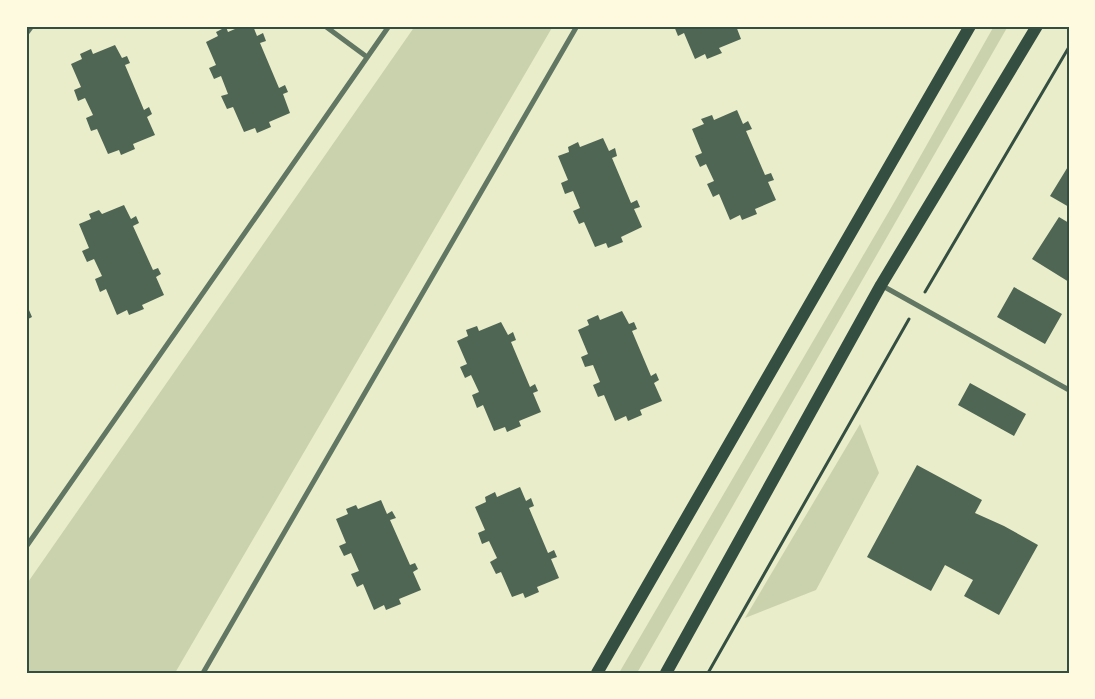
<svg xmlns="http://www.w3.org/2000/svg" width="1095" height="699" viewBox="0 0 1095 699" font-family="'Noto Sans',sans-serif">
	<rect width="100%" height="100%" fill="#e9edc9"/>
	<path fill="#cad2ad" d="M 415,26 L 553,26 L 175,673 L 26,673 L 26,585 Z
		M 994,26 L 1008,26 L 637,673 L 619,673 L 895,201 Z
		M 860,424 L 879,473 L 816,590 L 745,618 Z"/>
	<path fill="#4f6655" d="M 242,26 L 253,26 L 257,36 L 263,33 L 266,41 L 260,43 L 279,88 L 285,85 L 288,92 L 283,94 L 290,113 L 269,122 L 271,127 L 257,133 L 255,128 L 244,132 L 233,107 L 227,109 L 221,96 L 228,94 L 221,76 L 214,79 L 209,68 L 216,65 L 206,42 L 218,36 L 216,32 L 226,27 L 228,32 Z
		M 674,26 L 736,26 L 741,39 L 719,48 L 722,53 L 707,59 L 705,54 L 695,59 L 684,33 L 678,36 Z
		M 115,45 L 122,58 L 127,56 L 130,63 L 125,65 L 144,110 L 149,107 L 152,114 L 147,117 L 155,135 L 133,144 L 135,149 L 121,155 L 119,150 L 108,154 L 97,129 L 91,131 L 86,118 L 93,115 L 85,98 L 78,101 L 74,90 L 81,87 L 71,64 L 82,59 L 80,54 L 91,49 L 93,54 Z
		M 737,110 L 743,124 L 748,121 L 752,129 L 746,131 L 765,175 L 771,173 L 774,180 L 768,182 L 776,200 L 755,209 L 757,214 L 742,220 L 740,215 L 730,220 L 719,194 L 713,197 L 707,184 L 714,181 L 706,164 L 700,167 L 695,156 L 702,153 L 692,129 L 704,124 L 701,119 L 712,115 L 714,120 Z
		M 603,138 L 609,151 L 615,148 L 617,156 L 612,158 L 631,203 L 637,200 L 640,207 L 634,209 L 642,227 L 621,237 L 623,242 L 608,248 L 606,243 L 595,247 L 584,222 L 579,224 L 573,211 L 580,208 L 573,191 L 565,194 L 561,183 L 568,180 L 558,156 L 569,152 L 568,147 L 578,142 L 580,147 Z
		M 1069,165 L 1069,207 L 1050,196 Z
		M 124,205 L 131,219 L 136,216 L 139,223 L 133,226 L 153,270 L 158,268 L 161,274 L 156,277 L 164,295 L 142,305 L 144,309 L 129,315 L 127,310 L 117,315 L 106,289 L 100,292 L 95,279 L 102,276 L 94,259 L 87,262 L 82,251 L 89,248 L 79,224 L 91,219 L 89,214 L 99,210 L 102,214 Z
		M 1059,217 L 1069,223 L 1069,282 L 1032,259 Z
		M 1014,287 L 1062,314 L 1045,344 L 997,317 Z
		M 26,303 L 32,317 L 26,320 Z
		M 622,311 L 629,324 L 634,322 L 637,329 L 632,331 L 651,376 L 656,373 L 659,380 L 654,383 L 662,401 L 640,410 L 642,415 L 628,421 L 626,416 L 615,421 L 604,395 L 598,397 L 593,385 L 600,382 L 593,365 L 585,367 L 581,357 L 588,354 L 578,330 L 589,325 L 587,320 L 598,315 L 600,320 Z
		M 501,322 L 508,335 L 513,332 L 516,340 L 511,342 L 530,387 L 535,384 L 538,391 L 533,393 L 541,412 L 519,421 L 521,426 L 507,432 L 505,427 L 494,431 L 483,405 L 477,408 L 472,395 L 479,392 L 471,375 L 465,378 L 460,367 L 467,364 L 457,341 L 468,336 L 466,330 L 477,326 L 479,331 Z
		M 970,383 L 1026,414 L 1014,436 L 958,405 Z
		M 917,465 L 982,500 L 975,513 L 1004,526 L 1038,545 L 999,615 L 964,596 L 973,580 L 945,565 L 931,591 L 867,557 Z
		M 520,487 L 526,501 L 531,498 L 534,506 L 529,508 L 548,553 L 554,550 L 557,557 L 551,559 L 559,578 L 537,587 L 539,592 L 525,598 L 523,593 L 512,597 L 501,572 L 496,574 L 490,562 L 497,558 L 489,541 L 482,544 L 478,533 L 485,530 L 475,507 L 486,502 L 485,497 L 495,492 L 497,497 Z
		M 381,500 L 387,514 L 392,511 L 396,518 L 390,520 L 410,565 L 415,563 L 418,569 L 413,572 L 421,590 L 399,599 L 401,604 L 386,610 L 384,605 L 374,610 L 363,584 L 357,587 L 351,574 L 359,571 L 351,553 L 344,556 L 339,546 L 346,543 L 336,519 L 348,514 L 346,509 L 356,505 L 358,509 Z"/>
	<g fill="none" stroke-linecap="round" stroke-linejoin="round">
		<path stroke="#344e41" stroke-width="3" d="M 925,292 L 1069,47
			M 708,673 L 909,319"/>
		<path stroke="#617663" stroke-width="5" d="M 325,26 L 367,57
			M 26,34 L 32,26
			M 881,285 L 1069,390
			M 26,547 L 389,26
			M 203,673 L 577,26"/>
		<path stroke="#344e41" stroke-width="12" d="M 597,673 L 970,26
			M 666,673 L 881,285 L 1037,26"/>
	</g>
	<rect width="1095" height="699" fill="none" stroke="#fefae0" stroke-width="55"/>
	<rect x="28" y="28" width="1040" height="644" fill="none" stroke="#344e41" stroke-width="2"/>
</svg>
